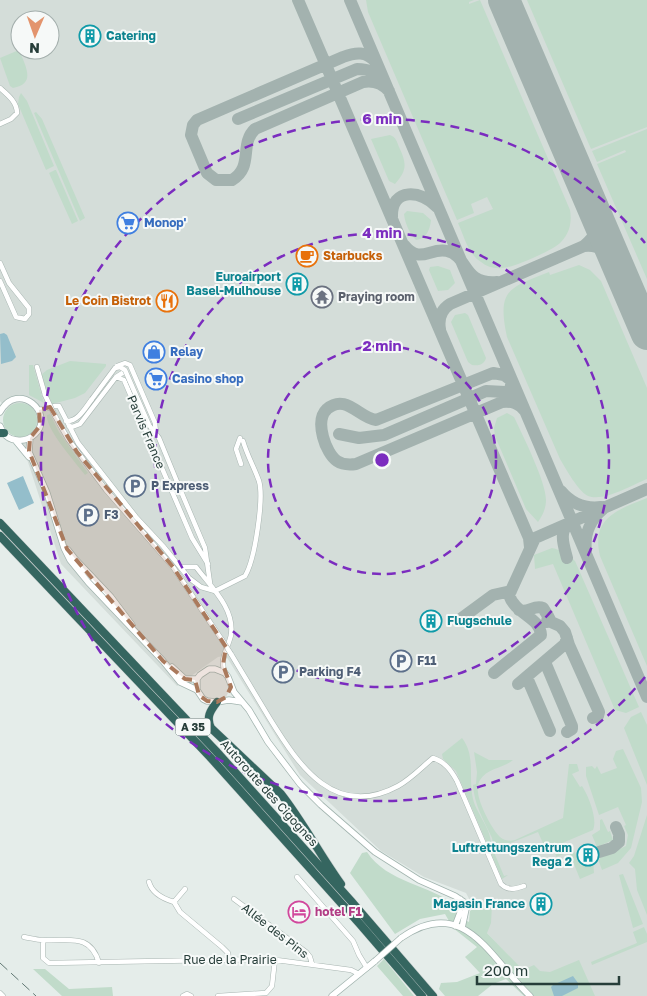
<svg xmlns="http://www.w3.org/2000/svg" width="647" height="996" viewBox="0 0 647 996" font-family="'Golos Text',sans-serif">
	<rect width="100%" height="100%" fill="#e5edea"/>
	<path fill="#d4ddd9" fill-rule="evenodd" d="M 0,0 L 647,0 L 647,996 L 547,996 L 487,933 L 466,893 L 424,877 L 381,851 L 300,775 L 226,656 L 218,657 L 177,686 L 61,564 L 14,419 L 0,401 ZM 20,20 L 50,20 L 50,50 L 20,50 Z"/>
	<path fill="#c1dbca" d="M 366,0 L 474,0 L 469,2 L 469,4 L 480,0 L 570,210 C 572,221 570,233 561,242 C 554,250 513,268 502,268 C 495,269 487,267 481,262 C 468,254 464,236 458,223 L 493,209 L 487,197 L 471,204 L 474,213 L 457,220 L 368,12 Z
		M 527,0 L 647,0 L 647,127 L 591,149 Z
		M 19,50 C 25,65 37,84 13,88 L 10,86 L 0,58 Z
		M 21,93 L 27,101 L 54,166 L 46,170 L 18,104 L 19,97 Z
		M 36,112 L 42,119 L 85,218 L 80,221 L 34,113 Z
		M 647,129 L 647,279 L 597,164 L 626,152 L 625,150 L 597,162 L 592,151 Z
		M 390,135 C 396,137 397,142 399,147 C 407,164 407,170 395,184 L 389,181 L 371,139 Z
		M 55,170 L 56,170 L 78,221 L 72,224 L 49,173 Z
		M 407,211 L 423,213 L 431,220 C 430,230 426,239 416,240 C 409,233 405,223 404,214 Z
		M 579,265 L 590,270 L 601,281 L 647,388 L 647,479 C 632,485 604,502 588,496 C 578,491 566,469 560,459 L 507,337 C 497,290 508,288 549,272 L 550,275 Z
		M 438,266 L 450,270 L 455,283 L 448,290 L 438,291 L 429,270 L 430,267 Z
		M 465,313 L 468,315 L 486,358 C 484,365 478,366 472,365 L 468,362 L 451,322 L 455,315 Z
		M 70,361 L 106,364 L 106,366 L 85,393 L 75,398 L 52,404 L 41,375 L 47,370 Z
		M 29,365 L 33,365 L 44,403 L 29,395 Z
		M3 420a17 17 0 1 1 34 0a17 17 0 1 1-34 0Z
		M 507,413 L 514,417 C 523,436 546,482 546,500 C 546,508 543,515 538,522 L 526,509 L 495,436 L 494,428 L 497,418 Z
		M 50,414 L 59,432 L 88,473 L 85,475 C 76,463 45,429 47,415 Z
		M 647,498 L 647,666 L 600,556 C 591,518 617,510 647,498 Z
		M 552,548 C 561,550 568,554 575,561 L 639,707 L 626,713 L 615,710 L 553,564 L 535,569 L 534,555 Z
		M 641,712 L 647,725 L 647,785 L 624,728 L 631,717 Z
		M 462,738 C 476,756 468,778 473,799 C 477,815 492,829 491,846 L 493,843 L 492,838 C 484,821 474,804 473,785 L 476,784 L 477,772 L 474,752 L 489,760 L 513,760 C 504,768 487,768 480,780 C 478,783 477,788 478,792 C 478,802 494,835 503,839 C 507,841 511,841 515,840 L 563,818 L 569,764 L 577,764 L 579,771 L 572,774 L 580,787 L 582,786 C 588,795 598,819 593,830 L 546,850 L 538,832 L 493,850 L 504,876 L 508,875 L 502,879 L 456,771 L 443,759 L 442,754 Z
		M 623,749 L 641,788 L 642,802 L 631,848 L 618,863 L 602,870 L 598,859 L 626,846 L 628,835 L 624,826 L 626,825 L 618,807 L 599,815 L 586,776 L 586,767 L 592,766 L 595,769 L 597,766 L 601,774 L 617,768 L 613,759 L 616,751 Z
		M 647,815 L 647,915 L 637,890 L 635,869 L 629,863 L 634,856 Z
		M 602,819 L 608,832 L 610,831 L 613,840 L 597,847 L 592,835 L 600,830 L 600,820 Z
		M 571,844 L 581,866 L 593,861 L 594,873 L 580,879 L 569,852 L 556,857 L 555,851 Z
		M 367,852 C 387,883 430,884 456,906 L 456,915 L 469,922 L 470,911 L 481,903 L 492,905 L 491,923 L 487,933 L 523,970 L 534,965 L 540,971 L 550,972 L 579,960 L 595,996 L 524,996 L 506,979 L 493,984 L 478,996 L 445,996 L 439,989 L 441,983 L 457,982 L 480,973 L 465,957 L 477,947 L 453,928 L 445,914 L 420,919 L 395,934 L 350,873 L 362,853 Z
		M 623,874 L 643,924 L 633,928 L 619,875 Z
		M 644,927 L 647,934 L 647,942 L 592,965 L 591,962 L 637,943 L 633,932 Z
		M 384,959 L 414,996 L 403,996 L 377,966 Z
		M 33,969 L 45,969 L 69,989 L 112,987 L 113,996 L 62,996 Z"/>
	<path fill="#94becb" d="M 4,333 L 7,335 L 16,357 L 12,361 L 1,364 L 0,334 Z
		M 23,476 L 34,503 L 19,510 L 7,483 Z
		M 573,976 L 578,983 L 578,988 L 562,996 L 554,996 L 551,987 L 553,985 Z"/>
	<g fill="none" stroke-linecap="round" stroke-linejoin="round">
		<path stroke="#a3b2af" stroke-width="12" d="M 298,0 L 529,538 L 530,547
			M 350,0 L 647,697
			M 376,62 C 366,51 356,52 343,57 L 197,120 L 193,125 L 191,135 L 207,173 L 216,180 L 232,180 C 254,167 239,144 255,129 L 363,82 C 374,80 382,83 389,91
			M 238,119 L 357,69 C 369,69 377,72 384,81
			M 596,215 C 599,229 595,237 584,246 C 598,244 608,251 616,263
			M 392,217 C 391,187 422,190 437,207
			M 404,245 C 420,265 430,247 447,251 C 469,256 462,285 497,282
			M 440,329 C 438,318 441,310 450,304 L 584,246
			M 500,403 L 509,394 L 512,381 L 504,375 L 493,373 L 376,420 C 359,418 346,393 327,409 C 314,421 326,454 337,461 C 343,465 349,465 356,464 L 502,402 C 512,401 519,403 525,411
			M 339,434 L 359,438 L 384,435 L 486,391 L 505,392 L 515,397
			M 561,491 C 571,503 585,509 601,507
			M 586,551 C 584,535 590,520 603,509
			M 567,558 C 564,546 558,531 570,522
			M 519,610 C 528,614 534,604 543,608 L 548,616 L 547,622
			M 548,616 L 551,622 L 560,626 L 565,632 L 569,645 L 599,712 L 598,716 L 593,718
			M 459,620 L 493,595 L 511,591
			M 545,662 L 572,726 L 572,729 L 567,732
			M 494,673 L 541,635 C 540,617 515,614 509,595 L 535,538 L 647,489
			M 528,676 L 528,680 L 550,731
			M 518,684 L 565,644 L 567,638
			M 599,852 L 612,848 L 619,842 L 619,834 L 616,827"/>
		<path stroke="#a3b2af" stroke-width="32" d="M 504,0 L 647,334"/>
		<g stroke="#a8b5b1" stroke-width="5.5">
			<path id="street" d="M 0,88 C 8,95 17,102 17,113 L 11,119 L 0,124
				M 0,263 L 9,283 L 29,308 L 29,314 L 25,319 L 16,317 L 0,281
				M 37,367 L 45,395
				M 116,377 L 124,380 L 192,538 L 208,564
				M 39,410 L 55,406 L 59,406 L 78,443 L 136,517 L 163,546 L 189,578 L 201,587 L 215,591 L 245,576 C 255,560 264,498 259,481 C 254,467 247,455 243,441
				M 55,416 L 68,439 L 106,490 L 173,567 L 222,640
				M 66,421 C 78,422 85,408 92,399
				M 69,426 L 72,427 L 80,424 L 116,377 L 124,372
				M 240,438 L 236,449 L 241,464
				M 180,489 L 205,548 L 210,583
				M 181,567 L 196,567 C 210,586 235,608 231,635 C 228,649 219,658 225,673
				M 231,654 C 244,676 257,697 270,719 C 299,766 335,820 398,786 C 411,779 422,767 433,758 C 445,762 451,770 457,781 L 501,884 C 508,891 515,889 524,886
				M 297,877 L 353,941 L 359,955 L 367,968
				M 149,882 C 152,894 164,899 174,902 L 180,912 L 222,947 L 228,953 L 229,959
				M 234,899 L 306,952 L 310,957 L 312,964
				M 174,902 L 185,889
				M 24,937 C 30,938 37,940 43,940 C 68,942 90,932 99,963
				M 43,940 L 43,958 L 49,963 L 269,959 L 351,970 L 359,974
				M 0,993 L 3,996
				M 183,996 L 187,994 L 191,996
				M 218,996 L 266,993 L 272,986 L 275,959"/>
		</g>
		<g stroke="#a2b4af" stroke-width="7">
			<path id="secondary" d="M 0,412 C 18,379 56,414 35,434 C 30,439 24,441 17,440 C 8,440 3,434 0,426
				M 30,438 L 29,452 L 47,493 L 64,548 L 70,560 L 88,582 L 163,661 L 180,682 L 197,690
				M 15,440 L 29,457
				M 68,550 L 75,559 L 111,597 L 132,625
				M 172,667 L 185,679 L 197,679
				M 242,702 L 229,700 L 217,702 L 207,701 L 203,699 L 197,690 L 197,679 L 200,675 L 209,669 L 215,669 L 225,673 L 228,677 L 234,692 L 249,710 L 268,742 L 300,784 L 321,805 L 375,852 L 419,880 L 455,896 L 464,902 L 466,909 L 462,928
				M 455,926 L 460,913 L 460,899
				M 401,938 C 465,893 491,960 530,996
				M 332,996 L 375,961"/>
		</g>
		<g stroke="#c2c9c8" stroke-width="9">
			<path id="highway" d="M 0,433 L 4,433
				M 0,523 L 216,751 L 351,901 L 433,996
				M 0,536 L 210,757 L 359,923 L 422,996
				M 217,702 C 210,711 206,717 211,728 L 281,794 C 303,822 320,855 341,884"/>
		</g>
		<use href="#street" stroke="#fff" stroke-width="4.5"/>
		<use href="#secondary" stroke="#fff" stroke-width="5.5"/>
		<use href="#highway" stroke="#356660" stroke-width="8"/>
		<path stroke="#617874" stroke-width="1" stroke-dasharray="10 5" stroke-linecap="butt" d="M 0,963 L 36,996"/>
		<g stroke="#a8b5b1" stroke-width="5.5" stroke-linecap="butt">
			<path id="street-bridge" d="M 117,366 L 125,363 L 130,365 L 155,423 L 156,433
				M 45,395 L 55,416
				M 92,399 L 115,368 L 120,367 L 125,370 L 149,425 L 159,438 L 180,489
				M 222,640 L 231,654"/>
		</g>
		<g stroke="#a2b4af" stroke-width="7" stroke-linecap="butt">
			<path id="secondary-bridge" d="M 375,961 L 401,938"/>
		</g>
		<use href="#street-bridge" stroke="#fff" stroke-width="4.5"/>
		<use href="#secondary-bridge" stroke="#fff" stroke-width="5.5"/>
	</g>
	<path fill="#aa7a5d" fill-opacity="0.2" stroke="#aa7a5d" stroke-width="4" stroke-dasharray="10 6" stroke-linejoin="round" d="M 50,407 L 77,452 L 173,567 L 226,647 L 223,665 L 231,687 L 226,697 L 217,702 L 207,701 L 199,695 L 195,680 L 185,679 L 163,661 L 67,549 L 29,451 L 30,438 L 40,426 L 39,410 Z"/>
	<g fill="none" stroke="#7b2cbf" stroke-width="2.5" stroke-dasharray="9 6">
		<circle cx="382" cy="460" r="114"/>
		<circle cx="382" cy="460" r="227"/>
		<path d="M645 677A341 341 0 1 1 645 243"/>
	</g>
	<defs>
		<g id="building-ring" transform="scale(1.125)"><circle r="9.5" fill="#f6f9f8" stroke="#0f9aa8" stroke-width="1.5"/><path d="M-4-6H4V6H1V3H-1V6H-4ZM-2.5-4.3h1.7v1.8h-1.7ZM.8-4.3h1.7v1.8H.8ZM-2.5-1h1.7V.8h-1.7ZM.8-1h1.7V.8H.8Z" fill="#0f9aa8"/></g>
		<g id="supermarket-ring" transform="scale(1.125)"><circle r="9.5" fill="#f6f9f8" stroke="#3f7fe0" stroke-width="1.5"/><path d="M-6-5.5h2.5l.6 2H6L4.5 2H-2.5L-4.4-4H-6ZM-1.5 3.2a1.3 1.3 0 1 0 .1 0ZM3 3.2a1.3 1.3 0 1 0 .1 0Z" fill="#3f7fe0"/></g>
		<g id="cafe-ring" transform="scale(1.125)"><circle r="9.5" fill="#f6f9f8" stroke="#e8710a" stroke-width="1.5"/><path d="M-5.5-4.5H6V0H3Q3 3.5 0 3.5H-2.5Q-5.5 3.5-5.5 0ZM3-3.2v2h1.7v-2ZM-6 4.5H4V6H-6Z" fill="#e8710a"/></g>
		<g id="temple-ring" transform="scale(1.125)"><circle r="9.5" fill="#f6f9f8" stroke="#6b7280" stroke-width="1.5"/><path d="M0-6L5-2H3V0L6.5 2.5H4V6H1.5V3h-3V6H-4V2.5H-6.5L-3 0V-2H-5Z" fill="#6b7280"/></g>
		<g id="restaurant-ring" transform="scale(1.125)"><circle r="9.5" fill="#f6f9f8" stroke="#e8710a" stroke-width="1.5"/><path d="M-5-6h1v4h1v-4h1v4h1v-4h1v5L-1.5 .5V6h-2V.5L-5-1ZM5-6V6H3V1.5H1.5Q1.5-4 5-6Z" fill="#e8710a"/></g>
		<g id="shop-ring" transform="scale(1.125)"><circle r="9.5" fill="#f6f9f8" stroke="#3f7fe0" stroke-width="1.5"/><path d="M-5-2.5h2.3a2.7 3.5 0 0 1 5.4 0H5L5.5 6h-11ZM-1.5-2.5h3a1.5 2.3 0 0 0-3 0Z" fill="#3f7fe0"/></g>
		<g id="parking-ring" transform="scale(1.125)"><circle r="9.5" fill="#f6f9f8" stroke="#5c6f8a" stroke-width="1.5"/><path d="M-3.5-5.5H1a3.5 3.5 0 0 1 0 7H-1V5.5H-3.5ZM-1-3.4V-.6H.8a1.4 1.4 0 0 0 0-2.8Z" fill="#5c6f8a"/></g>
		<g id="hotel-ring" transform="scale(1.125)"><circle r="9.5" fill="#f6f9f8" stroke="#d1479c" stroke-width="1.5"/><path d="M-6-4.5h1.5V1H6V5H4.5V3h-9V5H-6ZM-4 0a1.8 1.8 0 1 1 3.6 0ZM.5 0V-2.5h3Q6-2.5 6 0Z" fill="#d1479c"/></g>
	</defs>
	<g fill-rule="evenodd">
		<use href="#building-ring" x="90" y="36"/>
		<use href="#supermarket-ring" x="128" y="223"/>
		<use href="#cafe-ring" x="307" y="256"/>
		<use href="#building-ring" x="297" y="284"/>
		<use href="#temple-ring" x="322" y="297"/>
		<use href="#restaurant-ring" x="167" y="301"/>
		<use href="#shop-ring" x="154" y="352"/>
		<use href="#supermarket-ring" x="156" y="379"/>
		<use href="#parking-ring" x="135" y="486"/>
		<use href="#parking-ring" x="88" y="515"/>
		<use href="#building-ring" x="431" y="621"/>
		<use href="#parking-ring" x="401" y="661"/>
		<use href="#parking-ring" x="283" y="672"/>
		<use href="#building-ring" x="588" y="855"/>
		<use href="#building-ring" x="541" y="904"/>
		<use href="#hotel-ring" x="299" y="912"/>
	</g>
	<g text-anchor="middle" stroke-width="4" stroke-linejoin="round" paint-order="stroke">
		<rect fill="#f6f9f8" stroke="#647572" stroke-width="1" x="175.5" y="718.5" width="35" height="17" rx="4"/>
		<g font-size="11" font-weight="bold" fill="#263d39">
			<text x="193" y="731">A 35</text>
		</g>
		<g font-size="12" font-weight="bold" fill="#0d838f" stroke="#f6f9f8" text-anchor="end">
			<text x="106" y="40" text-anchor="start">Catering</text>
			<text x="281" y="281">Euroairport<tspan x="281" dy="14">Basel-Mulhouse</tspan></text>
			<text x="447" y="625" text-anchor="start">Flugschule</text>
			<text x="572" y="852">Luftrettungszentrum<tspan x="572" dy="14">Rega 2</tspan></text>
			<text x="525" y="908">Magasin France</text>
		</g>
		<g font-size="12" font-weight="bold" fill="#366cbe" stroke="#f6f9f8" text-anchor="start">
			<text x="144" y="227">Monop'</text>
			<text x="170" y="356">Relay</text>
			<text x="172" y="383">Casino shop</text>
		</g>
		<g font-size="12" font-weight="bold" fill="#c56008" stroke="#f6f9f8" text-anchor="start">
			<text x="323" y="260">Starbucks</text>
			<text x="151" y="305" text-anchor="end">Le Coin Bistrot</text>
		</g>
		<g font-size="12" font-weight="bold" fill="#5b616d" stroke="#f6f9f8" text-anchor="start">
			<text x="338" y="301">Praying room</text>
		</g>
		<g font-size="12" fill="#263d39" stroke="#f6f9f8">
			<text transform="translate(146 432) rotate(67)" y="4">Parvis France</text>
			<text transform="translate(269 793) rotate(48)" y="4">Autoroute des Cigognes</text>
			<text transform="translate(275 931) rotate(38)" y="4">Allée des Pins</text>
			<text x="230" y="964">Rue de la Prairie</text>
		</g>
		<g font-size="12" font-weight="bold" fill="#4e5e75" stroke="#f6f9f8" text-anchor="start">
			<text x="151" y="490">P Express</text>
			<text x="104" y="519">F3</text>
			<text x="417" y="665">F11</text>
			<text x="299" y="676">Parking F4</text>
		</g>
		<g font-size="12" font-weight="bold" fill="#b23c85" stroke="#f6f9f8" text-anchor="start">
			<text x="315" y="916">hotel F1</text>
		</g>
	</g>
	<circle cx="382" cy="460" r="8" fill="#7b2cbf" stroke="#f6f9f8" stroke-width="2.5"/>
	<g font-size="15" text-anchor="middle" font-weight="bold" fill="#7b2cbf" stroke="#f6f9f8" stroke-width="4" stroke-linejoin="round" paint-order="stroke">
		<text x="382" y="124">6 min</text>
		<text x="382" y="238">4 min</text>
		<text x="382" y="351">2 min</text>
	</g>
	<g transform="translate(35 35) rotate(182)"><circle r="24" fill="#f6f9f8" stroke="#a3aeac"/>
	<path d="M0-4L9 19L0 12L-9 19Z" fill="#e3946d"/>
	<text y="-8" font-size="14" font-weight="bold" text-anchor="middle" fill="#263d39">N</text>
	</g>
	<path d="M477 976v8h142v-8" fill="none" stroke="#263d39" stroke-width="2.5"/>
	<text x="484" y="976" font-size="15" fill="#263d39" stroke="#f6f9f8" stroke-width="4" paint-order="stroke">200 m</text>
</svg>
